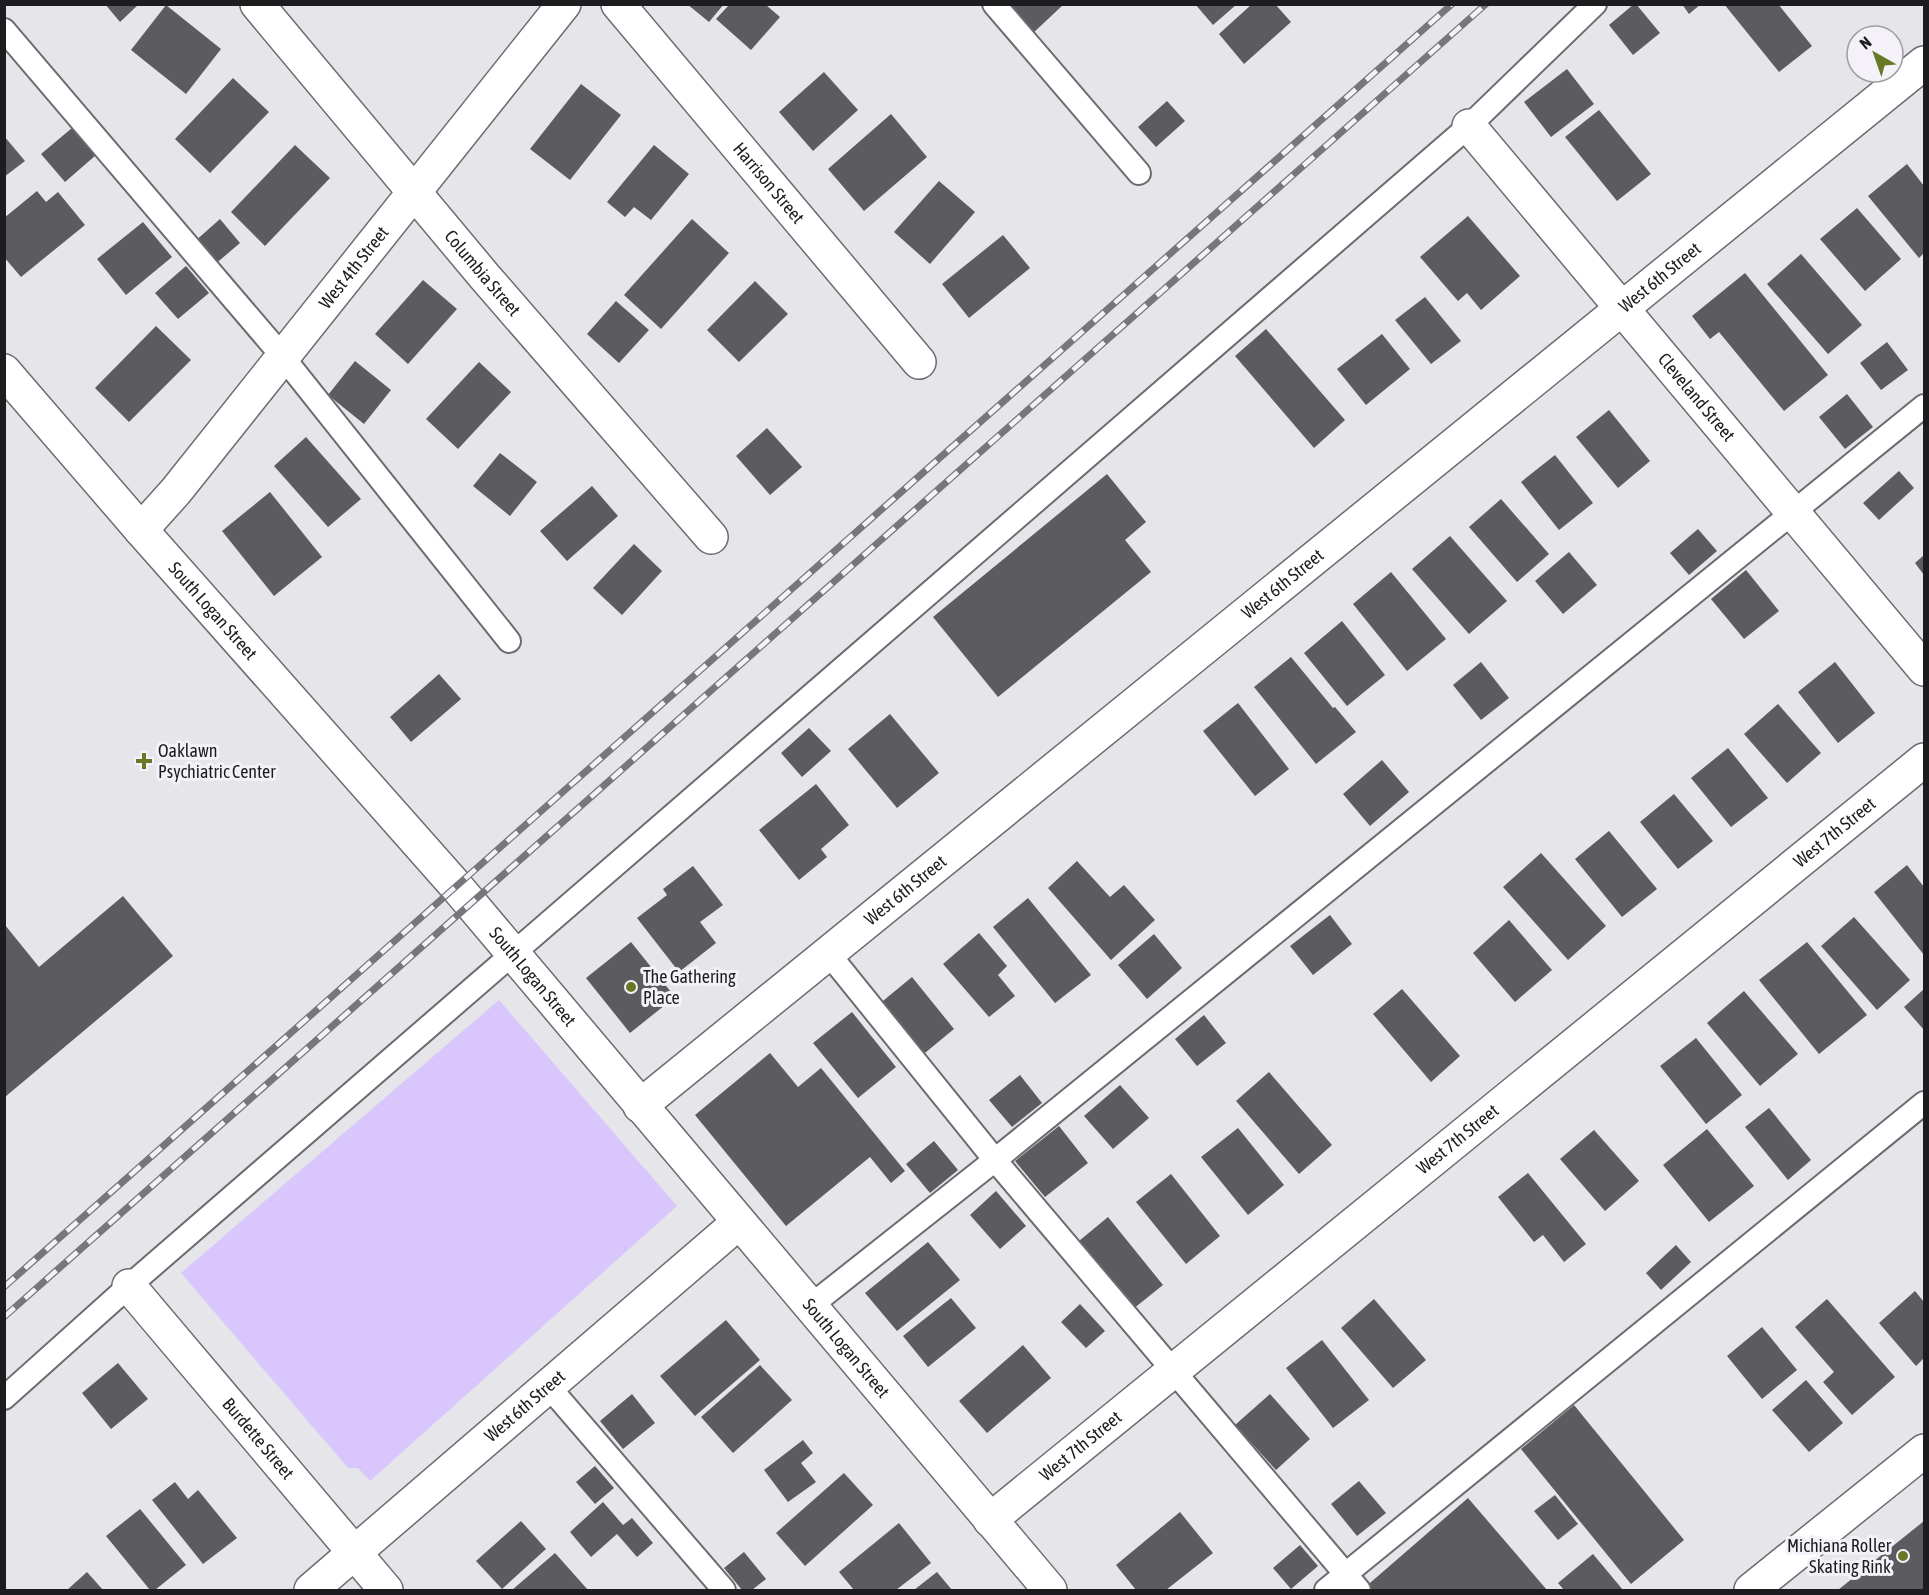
<svg xmlns="http://www.w3.org/2000/svg" width="1929" height="1595" viewBox="0 0 1929 1595" font-family="'Asap Condensed',sans-serif">
	<rect width="100%" height="100%" fill="#e6e5ea"/>
	<path fill="#d8c6fc" d="M 499,1000 L 677,1206 L 370,1481 L 358,1468 L 348,1468 L 181,1273 Z"/>
	<path fill="#5c5b60" d="M 105,4 L 139,4 L 120,22 Z
		M 687,4 L 724,4 L 709,22 Z
		M 1003,4 L 1064,4 L 1031,35 Z
		M 1195,4 L 1237,4 L 1213,25 Z
		M 1252,4 L 1275,4 L 1291,22 L 1244,64 L 1219,34 Z
		M 1634,4 L 1636,4 L 1660,33 L 1633,55 L 1609,25 Z
		M 1682,4 L 1701,4 L 1689,14 Z
		M 1724,4 L 1778,4 L 1812,46 L 1779,72 Z
		M 166,5 L 221,49 L 186,94 L 131,50 Z
		M 729,5 L 766,5 L 780,17 L 751,50 L 716,19 Z
		M 1567,69 L 1594,104 L 1551,137 L 1524,102 Z
		M 824,72 L 858,110 L 813,151 L 779,112 Z
		M 233,78 L 269,112 L 210,173 L 175,139 Z
		M 581,84 L 621,115 L 570,180 L 530,149 Z
		M 1167,101 L 1185,121 L 1156,147 L 1138,127 Z
		M 1599,110 L 1651,174 L 1617,201 L 1565,137 Z
		M 891,114 L 927,157 L 864,211 L 828,169 Z
		M 72,128 L 96,155 L 65,182 L 41,154 Z
		M 4,136 L 25,161 L 4,177 Z
		M 295,145 L 330,178 L 265,246 L 231,212 Z
		M 654,145 L 689,174 L 651,220 L 634,207 L 625,217 L 607,202 Z
		M 1907,164 L 1924,186 L 1924,253 L 1919,258 L 1868,196 Z
		M 939,181 L 975,212 L 930,264 L 894,232 Z
		M 37,191 L 46,202 L 58,192 L 85,225 L 21,277 L 4,257 L 4,218 Z
		M 1857,208 L 1901,259 L 1865,291 L 1820,239 Z
		M 1468,216 L 1520,276 L 1481,310 L 1467,293 L 1458,301 L 1420,257 Z
		M 220,219 L 240,243 L 213,266 L 193,243 Z
		M 692,219 L 729,253 L 661,329 L 624,295 Z
		M 143,222 L 172,257 L 126,295 L 97,259 Z
		M 1003,235 L 1030,268 L 969,318 L 942,284 Z
		M 1801,254 L 1862,325 L 1828,354 L 1767,284 Z
		M 186,266 L 209,293 L 178,319 L 155,293 Z
		M 1745,273 L 1828,375 L 1784,411 L 1719,332 L 1710,339 L 1692,316 Z
		M 423,280 L 457,309 L 408,364 L 375,334 Z
		M 755,281 L 788,314 L 739,362 L 707,330 Z
		M 1425,297 L 1461,341 L 1431,364 L 1395,320 Z
		M 616,301 L 649,330 L 619,363 L 587,334 Z
		M 156,326 L 191,360 L 129,422 L 95,388 Z
		M 1266,329 L 1345,420 L 1314,448 L 1235,356 Z
		M 1382,334 L 1410,369 L 1366,405 L 1337,369 Z
		M 1887,342 L 1908,370 L 1881,390 L 1860,363 Z
		M 355,361 L 391,390 L 364,424 L 328,395 Z
		M 479,362 L 511,392 L 458,449 L 426,419 Z
		M 1847,394 L 1873,427 L 1845,449 L 1819,417 Z
		M 1609,410 L 1650,461 L 1618,488 L 1576,437 Z
		M 767,428 L 802,467 L 770,495 L 736,456 Z
		M 306,437 L 361,499 L 328,527 L 274,466 Z
		M 500,453 L 537,482 L 510,516 L 473,486 Z
		M 1555,455 L 1593,503 L 1559,530 L 1521,482 Z
		M 1899,471 L 1914,488 L 1879,520 L 1863,503 Z
		M 1107,474 L 1146,522 L 1125,540 L 1151,572 L 998,697 L 933,617 Z
		M 592,486 L 618,516 L 567,561 L 540,531 Z
		M 270,492 L 322,557 L 274,596 L 222,531 Z
		M 1501,499 L 1549,554 L 1517,582 L 1469,527 Z
		M 1698,529 L 1717,551 L 1689,575 L 1670,553 Z
		M 1450,536 L 1507,601 L 1469,634 L 1412,569 Z
		M 634,544 L 662,571 L 622,615 L 593,588 Z
		M 1569,552 L 1597,585 L 1563,614 L 1535,581 Z
		M 1924,555 L 1924,575 L 1915,563 Z
		M 1746,570 L 1779,611 L 1744,639 L 1711,599 Z
		M 1391,572 L 1446,639 L 1407,671 L 1353,604 Z
		M 1342,621 L 1385,675 L 1347,706 L 1304,653 Z
		M 1291,657 L 1333,708 L 1335,707 L 1356,732 L 1316,764 L 1254,687 Z
		M 1481,662 L 1509,698 L 1481,720 L 1453,685 Z
		M 1835,662 L 1875,713 L 1838,743 L 1798,692 Z
		M 439,674 L 461,699 L 411,742 L 390,717 Z
		M 1238,703 L 1289,769 L 1255,796 L 1203,731 Z
		M 1778,704 L 1821,753 L 1787,783 L 1744,734 Z
		M 890,714 L 939,773 L 897,808 L 848,749 Z
		M 809,728 L 831,751 L 802,777 L 781,753 Z
		M 1728,748 L 1768,798 L 1731,827 L 1691,778 Z
		M 1382,760 L 1409,792 L 1370,826 L 1343,794 Z
		M 816,784 L 849,825 L 821,849 L 827,857 L 799,880 L 759,830 Z
		M 1674,794 L 1713,841 L 1678,869 L 1640,822 Z
		M 1609,831 L 1657,889 L 1622,917 L 1575,859 Z
		M 1541,853 L 1606,926 L 1568,960 L 1503,887 Z
		M 1077,861 L 1110,897 L 1124,885 L 1155,920 L 1111,960 L 1048,888 Z
		M 1907,865 L 1924,887 L 1924,955 L 1874,892 Z
		M 693,866 L 723,905 L 700,922 L 716,943 L 679,972 L 637,918 L 667,895 L 663,889 Z
		M 123,896 L 173,956 L 5,1097 L 5,925 L 39,967 Z
		M 1028,898 L 1091,975 L 1055,1003 L 993,927 Z
		M 1330,915 L 1352,944 L 1313,975 L 1290,946 Z
		M 1854,917 L 1910,980 L 1877,1010 L 1821,946 Z
		M 1509,920 L 1552,970 L 1515,1002 L 1473,953 Z
		M 979,933 L 1007,966 L 998,975 L 1015,996 L 989,1017 L 943,964 Z
		M 1154,934 L 1182,968 L 1147,999 L 1118,965 Z
		M 631,942 L 675,997 L 630,1033 L 586,978 Z
		M 1807,942 L 1867,1015 L 1819,1054 L 1759,980 Z
		M 912,977 L 954,1029 L 920,1057 L 878,1005 Z
		M 1402,989 L 1460,1056 L 1431,1082 L 1373,1014 Z
		M 1924,989 L 1924,1030 L 1904,1007 Z
		M 1744,991 L 1798,1054 L 1760,1086 L 1707,1023 Z
		M 852,1012 L 896,1067 L 858,1098 L 813,1043 Z
		M 1204,1015 L 1226,1043 L 1197,1066 L 1175,1039 Z
		M 1696,1038 L 1742,1095 L 1706,1124 L 1660,1066 Z
		M 770,1053 L 798,1087 L 821,1068 L 905,1171 L 891,1183 L 870,1157 L 786,1226 L 695,1115 Z
		M 1269,1072 L 1332,1145 L 1299,1174 L 1236,1101 Z
		M 1020,1075 L 1042,1103 L 1012,1127 L 989,1100 Z
		M 1120,1085 L 1149,1118 L 1113,1149 L 1084,1116 Z
		M 1769,1108 L 1811,1160 L 1788,1180 L 1745,1127 Z
		M 1059,1126 L 1088,1163 L 1045,1197 L 1015,1161 Z
		M 1238,1128 L 1284,1185 L 1248,1215 L 1201,1157 Z
		M 1707,1129 L 1754,1186 L 1709,1222 L 1663,1165 Z
		M 1594,1130 L 1639,1181 L 1605,1211 L 1560,1159 Z
		M 934,1141 L 958,1170 L 930,1193 L 906,1164 Z
		M 1528,1173 L 1586,1244 L 1564,1262 L 1543,1235 L 1534,1242 L 1498,1197 Z
		M 1171,1174 L 1220,1236 L 1186,1264 L 1136,1202 Z
		M 996,1191 L 1026,1226 L 1000,1249 L 970,1215 Z
		M 1108,1217 L 1163,1285 L 1133,1309 L 1079,1241 Z
		M 928,1242 L 960,1280 L 897,1331 L 865,1293 Z
		M 1676,1245 L 1691,1262 L 1661,1290 L 1646,1273 Z
		M 1915,1291 L 1924,1302 L 1924,1358 L 1916,1366 L 1879,1323 Z
		M 951,1298 L 976,1328 L 928,1367 L 903,1336 Z
		M 1374,1299 L 1426,1360 L 1393,1388 L 1341,1328 Z
		M 1827,1299 L 1895,1377 L 1852,1415 L 1823,1382 L 1834,1372 L 1795,1327 Z
		M 1080,1304 L 1105,1331 L 1086,1348 L 1061,1322 Z
		M 726,1320 L 760,1360 L 695,1416 L 660,1376 Z
		M 1762,1327 L 1797,1370 L 1762,1399 L 1727,1356 Z
		M 1322,1340 L 1369,1400 L 1333,1428 L 1286,1368 Z
		M 1023,1345 L 1051,1378 L 987,1433 L 959,1401 Z
		M 118,1363 L 148,1399 L 111,1429 L 82,1393 Z
		M 760,1365 L 792,1400 L 733,1453 L 701,1417 Z
		M 1806,1380 L 1843,1423 L 1809,1452 L 1772,1410 Z
		M 632,1394 L 655,1423 L 623,1449 L 600,1421 Z
		M 1270,1394 L 1310,1439 L 1276,1470 L 1235,1425 Z
		M 1574,1405 L 1684,1540 L 1631,1584 L 1521,1449 Z
		M 803,1440 L 813,1453 L 801,1463 L 816,1482 L 788,1502 L 764,1470 Z
		M 595,1466 L 614,1488 L 595,1504 L 576,1482 Z
		M 844,1473 L 873,1505 L 805,1566 L 776,1533 Z
		M 1359,1481 L 1386,1513 L 1357,1536 L 1331,1504 Z
		M 175,1482 L 188,1499 L 198,1490 L 237,1538 L 203,1564 L 152,1500 Z
		M 1555,1495 L 1578,1524 L 1558,1540 L 1534,1511 Z
		M 1468,1498 L 1547,1590 L 1364,1590 L 1363,1589 Z
		M 603,1502 L 623,1525 L 632,1518 L 653,1543 L 637,1557 L 617,1534 L 591,1557 L 570,1532 Z
		M 140,1509 L 186,1565 L 155,1590 L 150,1590 L 106,1536 Z
		M 1180,1512 L 1213,1553 L 1166,1590 L 1136,1590 L 1116,1565 Z
		M 521,1521 L 546,1549 L 502,1589 L 476,1561 Z
		M 1924,1521 L 1924,1590 L 1838,1590 Z
		M 899,1523 L 931,1563 L 896,1590 L 854,1590 L 839,1572 Z
		M 1300,1545 L 1318,1566 L 1291,1589 L 1273,1568 Z
		M 744,1552 L 766,1579 L 752,1590 L 742,1590 L 724,1568 Z
		M 555,1553 L 588,1590 L 512,1590 Z
		M 1593,1554 L 1623,1590 L 1564,1590 L 1558,1583 Z
		M 87,1572 L 103,1590 L 67,1590 Z
		M 937,1572 L 952,1590 L 914,1590 Z"/>
	<g fill="none" stroke-linecap="round" stroke-linejoin="round">
		<g stroke="#6d6b70" stroke-width="26">
			<path id="lane" d="M 994,4 L 1139,173
				M 4,30 L 283,357 L 509,641
				M 828,953 L 995,1160 L 1359,1590
				M 809,1307 L 995,1160 L 1924,406
				M 549,1387 L 724,1590
				M 4,1398 L 129,1286 L 1469,126 L 1595,4
				M 1326,1590 L 1924,1103"/>
		</g>
		<g stroke="#6d6b70" stroke-width="36">
			<g id="street">
				<path id="s1" d="M 257,4 L 485,277 L 711,537"/>
				<path id="s2" d="M 618,4 L 919,362"/>
				<path id="s3" d="M 1469,126 L 1924,669"/>
				<path id="s4" d="M 640,1106 L 1924,63"/>
				<path id="s5" d="M 129,1286 L 386,1590"/>
				<path id="s6" d="M 990,1520 L 1924,760"/>
				<path id="s7" d="M 311,1590 L 738,1223"/>
			</g>
		</g>
		<g stroke="#6d6b70" stroke-width="36">
			<g id="secondary">
				<path id="s8" d="M 4,371 L 141,530 L 456,886 L 1050,1590"/>
				<path id="s9" d="M 141,530 L 176,491 L 564,4"/>
				<path d="M 1751,1590 L 1924,1451"/>
			</g>
		</g>
		<use href="#lane" stroke="#fff" stroke-width="22"/>
		<use href="#street" stroke="#fff" stroke-width="33"/>
		<use href="#secondary" stroke="#fff" stroke-width="33"/>
		<g stroke="#77767a" stroke-width="7">
			<path id="rail" d="M 4,1287 L 1452,4
				M 4,1317 L 1486,4"/>
		</g>
		<use href="#rail" stroke="#f4f2f8" stroke-width="4.5" stroke-dasharray="14" stroke-linecap="butt"/>
	</g>
	<g fill="#677826" stroke="#f4f2f8" stroke-width="2">
		<path d="M141 752h6v6h6v6h-6v6h-6v-6h-6v-6h6z"/>
		<circle cx="631" cy="987" r="6"/>
		<circle cx="1903" cy="1556" r="6"/>
	</g>
	<g text-anchor="middle" stroke-width="6" stroke-linejoin="round" paint-order="stroke">
		<g font-size="18" fill="#1d1d1f" stroke="#f4f2f8">
			<text dy="6" stroke="none"><textPath href="#s2" startOffset="234">Harrison Street</textPath></text>
			<text dy="6" stroke="none"><textPath href="#s9" startOffset="338">West 4th Street</textPath></text>
			<text dy="6" stroke="none"><textPath href="#s1" startOffset="351">Columbia Street</textPath></text>
			<text dy="6" stroke="none"><textPath href="#s4" startOffset="1314">West 6th Street</textPath></text>
			<text dy="6" stroke="none"><textPath href="#s3" startOffset="354">Cleveland Street</textPath></text>
			<text dy="6" stroke="none"><textPath href="#s4" startOffset="828">West 6th Street</textPath></text>
			<text dy="6" stroke="none"><textPath href="#s8" startOffset="318">South Logan Street</textPath></text>
			<text dy="6" stroke="none"><textPath href="#s6" startOffset="1089">West 7th Street</textPath></text>
			<text dy="6" stroke="none"><textPath href="#s4" startOffset="342">West 6th Street</textPath></text>
			<text dy="6" stroke="none"><textPath href="#s8" startOffset="804">South Logan Street</textPath></text>
			<text dy="6" stroke="none"><textPath href="#s6" startOffset="603">West 7th Street</textPath></text>
			<text dy="6" stroke="none"><textPath href="#s8" startOffset="1290">South Logan Street</textPath></text>
			<text dy="6" stroke="none"><textPath href="#s7" startOffset="282">West 6th Street</textPath></text>
			<text dy="6" stroke="none"><textPath href="#s5" startOffset="200">Burdette Street</textPath></text>
			<text dy="6" stroke="none"><textPath href="#s6" startOffset="117">West 7th Street</textPath></text>
		</g>
		<g font-size="18" fill="#1d1d1f" stroke="#f4f2f8" text-anchor="start">
			<text x="158" y="757">Oaklawn<tspan x="158" dy="21">Psychiatric Center</tspan></text>
			<text x="643" y="983">The Gathering<tspan x="643" dy="21">Place</tspan></text>
			<text x="1891" y="1552" text-anchor="end">Michiana Roller<tspan x="1891" dy="21">Skating Rink</tspan></text>
		</g>
	</g>
	<rect width="1929" height="1595" fill="none" stroke="#1d1d1f" stroke-width="12"/>
	<g transform="translate(1875 54) rotate(320)"><circle r="28" fill="#f4f2f8" stroke="#9e9da1" stroke-width="1.5"/>
	<path d="M0-4.5L10 22L0 15L-10 22Z" fill="#677826"/>
	<text y="-9" font-size="16" font-weight="bold" text-anchor="middle" fill="#1d1d1f">N</text>
	</g>
</svg>
